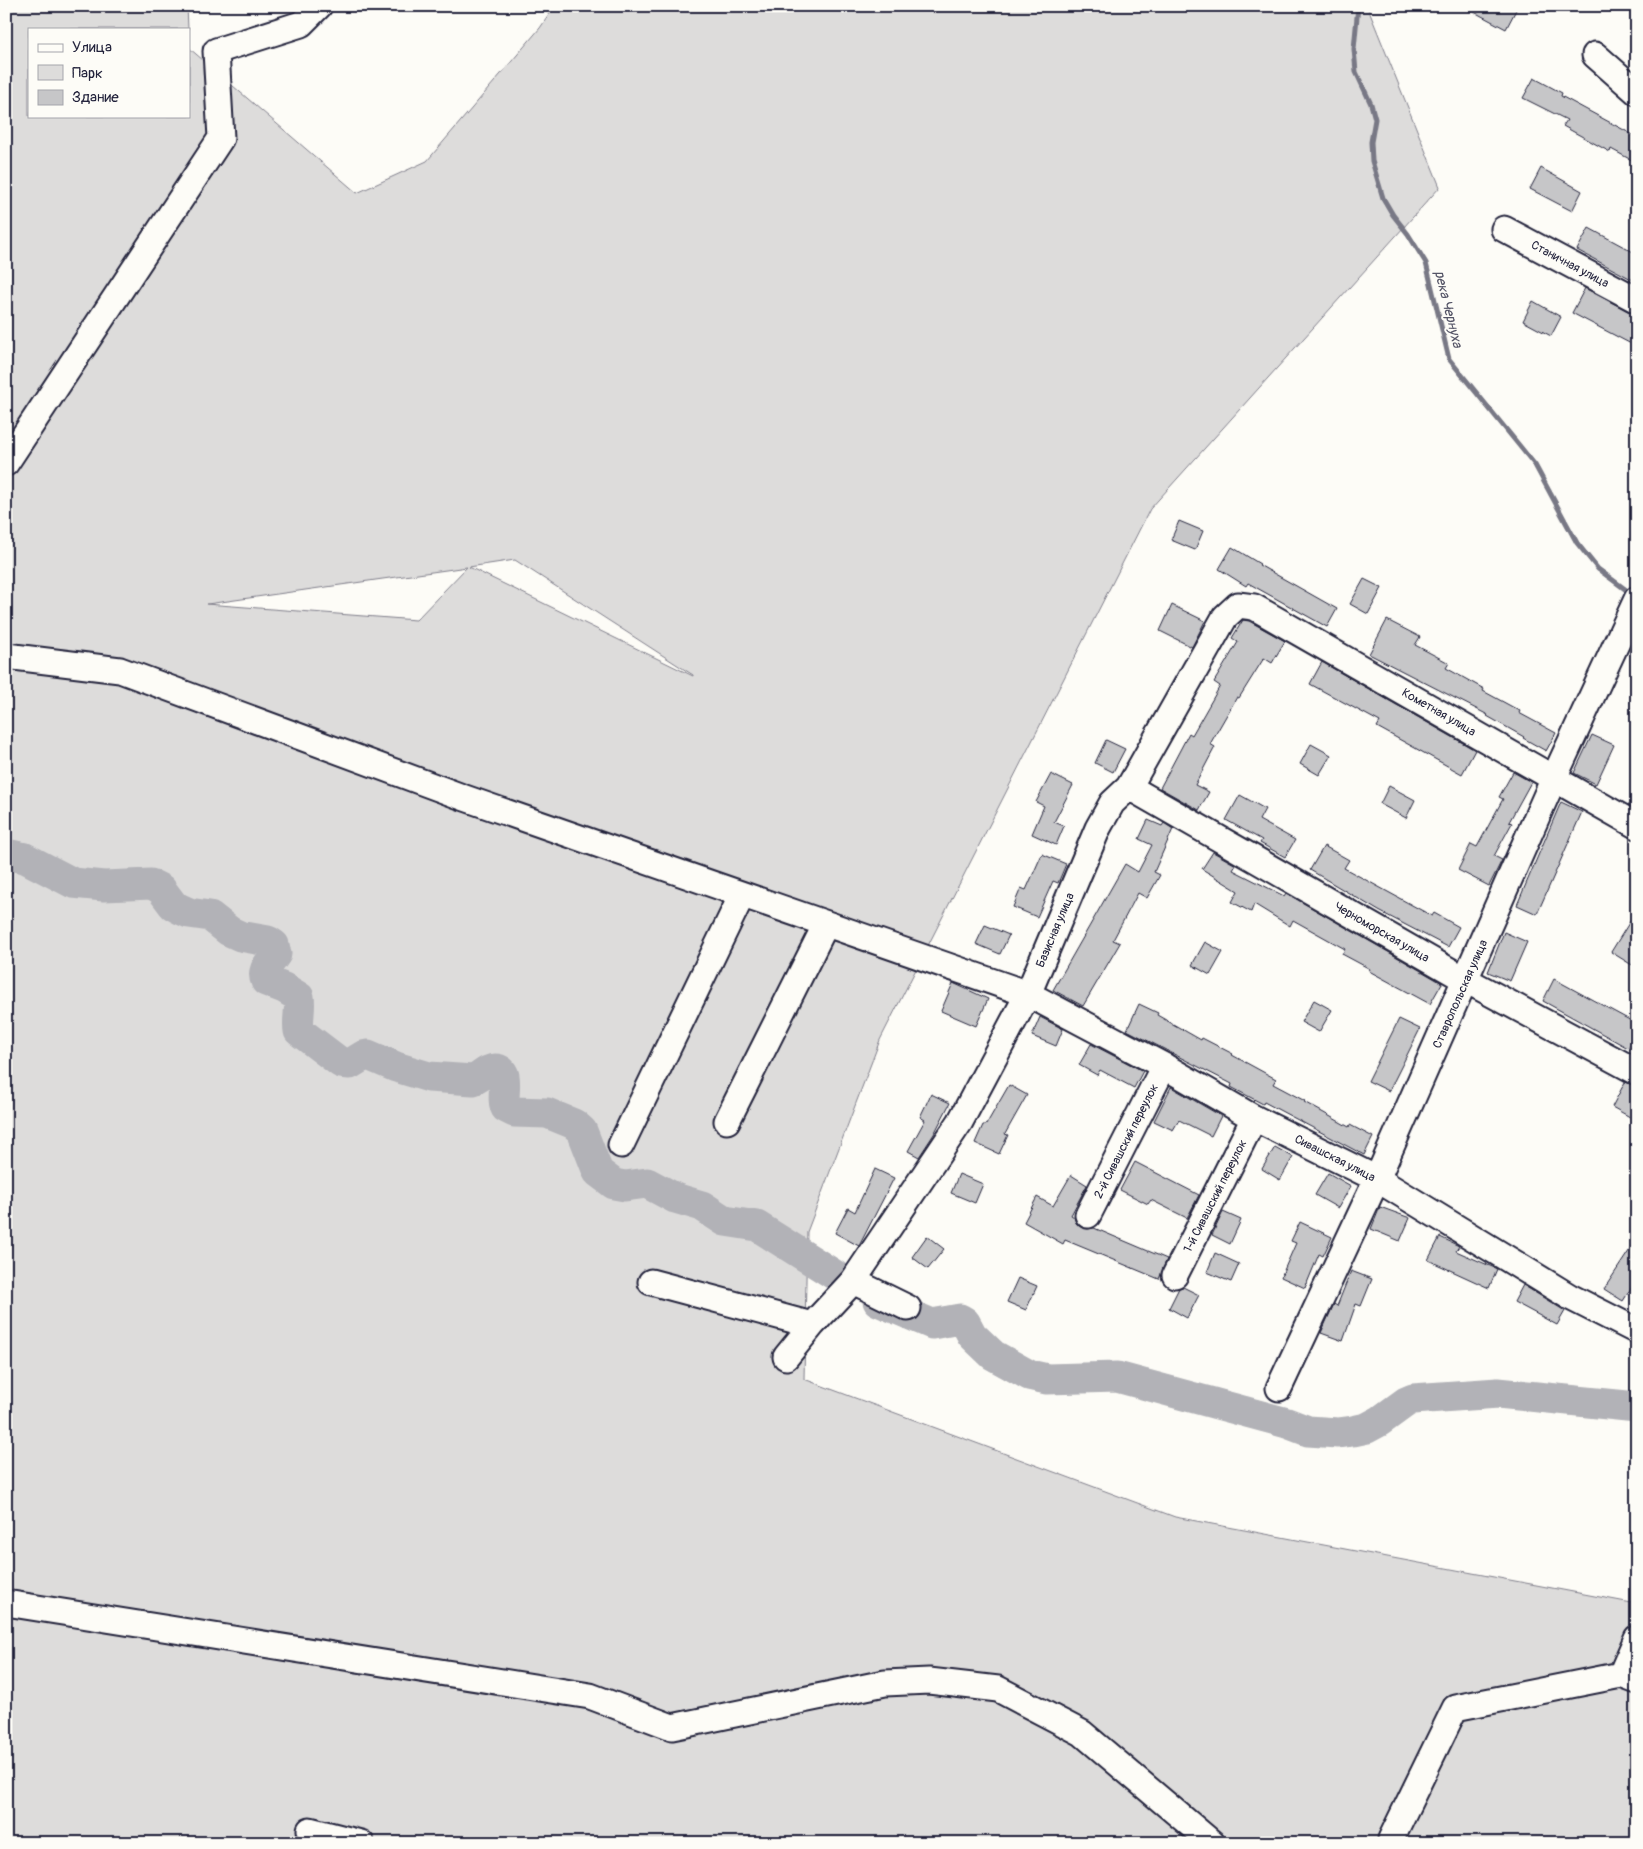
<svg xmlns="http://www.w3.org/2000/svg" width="1643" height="1849" viewBox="0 0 1643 1849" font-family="Pangolin,sans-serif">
	<rect width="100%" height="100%" fill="#fdfcf7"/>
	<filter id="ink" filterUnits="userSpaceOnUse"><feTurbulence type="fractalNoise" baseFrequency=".02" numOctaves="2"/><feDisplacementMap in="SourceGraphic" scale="10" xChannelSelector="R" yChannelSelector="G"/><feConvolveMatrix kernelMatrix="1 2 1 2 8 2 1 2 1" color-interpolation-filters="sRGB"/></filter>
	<g filter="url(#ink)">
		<path fill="#dddcdb" stroke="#807f8b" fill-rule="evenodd" d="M 6,6 L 187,6 L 188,29 L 29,29 L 29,116 L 189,116 L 189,40 L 189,48 L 357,193 L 427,161 L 540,28 L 555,6 L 1367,6 L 1440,187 L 1150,509 L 880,1040 L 807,1232 L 804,1379 L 1175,1517 L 1637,1604 L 1637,1843 L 6,1843 ZM 515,560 L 693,675 L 693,676 L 469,567 ZM 467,567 L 416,620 L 206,604 L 207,604 Z"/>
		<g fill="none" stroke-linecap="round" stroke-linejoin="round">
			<path stroke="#787885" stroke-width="5" d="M 1358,6 L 1354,49 L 1356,72 L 1371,104 L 1375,119 L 1371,142 L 1372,161 L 1383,198 L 1393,215 L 1408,234 L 1426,263 L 1449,359 L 1535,465 L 1577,543 L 1598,569 L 1633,595"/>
			<path stroke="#b2b2b7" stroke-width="31" d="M 6,854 L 25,858 L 73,883 L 104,886 L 151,884 L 161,889 L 173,905 L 180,909 L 189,913 L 210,916 L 229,931 L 240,936 L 268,941 L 274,945 L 276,954 C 270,963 261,970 266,981 L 284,988 L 299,997 C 301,1008 297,1020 299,1031 L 341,1063 L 350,1064 L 363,1056 L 368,1055 L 396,1067 L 429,1077 L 473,1080 C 480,1078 487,1069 495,1069 C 512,1069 500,1097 506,1108 L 514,1112 L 547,1113 L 574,1124 L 582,1131 L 598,1172 L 614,1184 L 625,1186 L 647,1183 L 675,1198 L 702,1206 L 725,1221 L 757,1226 L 838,1277
				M 878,1301 L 932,1324 L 960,1319 L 965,1322 L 972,1335 L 993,1355 L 1029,1375 L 1047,1379 L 1117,1377 L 1287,1423 L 1308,1431 L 1338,1433 L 1353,1431 L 1367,1428 L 1380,1421 L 1406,1402 L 1413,1399 L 1498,1393 L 1637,1407"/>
		</g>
		<path fill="#c6c6c8" stroke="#22223b" d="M 1463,6 L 1518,6 L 1506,29 Z
			M 1534,78 L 1562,93 L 1561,96 L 1637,137 L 1637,163 L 1611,149 L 1610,152 L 1563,126 L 1567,120 L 1523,98 Z
			M 1541,168 L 1582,191 L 1572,211 L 1530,189 Z
			M 1589,228 L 1637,254 L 1637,282 L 1577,250 Z
			M 1585,288 L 1637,316 L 1637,347 L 1572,313 Z
			M 1533,301 L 1561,317 L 1551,336 L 1523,321 Z
			M 1179,521 L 1203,531 L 1195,550 L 1171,540 Z
			M 1232,547 L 1260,564 L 1259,565 L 1337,609 L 1327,627 L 1248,583 L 1246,586 L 1219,569 Z
			M 1364,579 L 1382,588 L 1368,614 L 1350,604 Z
			M 1172,605 L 1205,621 L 1192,647 L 1160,631 Z
			M 1243,620 L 1249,621 L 1285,641 L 1272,663 L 1264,658 L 1239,698 L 1237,697 L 1210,744 L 1215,747 L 1195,785 L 1209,792 L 1199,810 L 1160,788 L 1189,733 L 1192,735 L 1220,686 L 1214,682 L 1238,642 L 1232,638 Z
			M 1387,620 L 1420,637 L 1415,645 L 1449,663 L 1446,668 L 1484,689 L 1483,691 L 1520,711 L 1519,713 L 1556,733 L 1546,751 L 1523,738 L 1524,737 L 1487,716 L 1488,715 L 1369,654 Z
			M 1322,662 L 1475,750 L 1462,774 L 1377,727 L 1380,722 L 1310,684 Z
			M 1592,735 L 1614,745 L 1596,784 L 1574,773 Z
			M 1106,740 L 1125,749 L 1113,772 L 1095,763 Z
			M 1311,744 L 1331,755 L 1319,775 L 1300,764 Z
			M 1513,772 L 1531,782 L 1509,822 L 1512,823 L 1494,856 L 1502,860 L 1489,886 L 1458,870 L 1471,844 L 1477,847 L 1503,799 L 1499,797 Z
			M 1051,774 L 1073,785 L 1054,822 L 1064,826 L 1056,845 L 1032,834 L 1044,806 L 1036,802 Z
			M 1389,786 L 1415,800 L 1406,818 L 1380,804 Z
			M 1240,795 L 1265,809 L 1259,820 L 1295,840 L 1285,857 L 1260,843 L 1262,840 L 1226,820 Z
			M 1561,802 L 1582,812 L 1537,914 L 1517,905 Z
			M 1148,820 L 1162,826 L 1164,823 L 1173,829 L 1154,872 L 1160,875 L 1147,898 L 1138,893 L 1113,940 L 1120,943 L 1083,1006 L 1053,990 L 1125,864 L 1138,872 L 1152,845 L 1139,839 Z
			M 1324,846 L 1349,860 L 1344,868 L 1432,916 L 1434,913 L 1459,927 L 1448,947 L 1379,911 L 1310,870 Z
			M 1213,852 L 1236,865 L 1233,870 L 1284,896 L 1286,893 L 1442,983 L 1430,1004 L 1369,971 L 1370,969 L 1342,954 L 1345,949 L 1293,920 L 1290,926 L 1254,904 L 1251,912 L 1232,902 L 1238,891 L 1202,869 Z
			M 1042,854 L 1066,864 L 1058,883 L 1053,881 L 1037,917 L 1013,907 L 1021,888 L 1026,890 Z
			M 1637,910 L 1637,956 L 1632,965 L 1611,952 Z
			M 985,925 L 1009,935 L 1000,954 L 976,944 Z
			M 1504,932 L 1527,942 L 1510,981 L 1488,972 Z
			M 1205,942 L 1223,952 L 1210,975 L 1192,965 Z
			M 1554,979 L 1637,1024 L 1637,1032 L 1628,1048 L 1543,1001 Z
			M 953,983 L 988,999 L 976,1026 L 941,1011 Z
			M 1314,1000 L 1332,1010 L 1319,1032 L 1301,1022 Z
			M 1139,1004 L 1158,1013 L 1157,1015 L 1201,1040 L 1202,1038 L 1233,1054 L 1232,1055 L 1276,1079 L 1273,1084 L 1305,1101 L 1304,1102 L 1349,1127 L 1350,1125 L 1373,1137 L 1364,1155 L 1264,1102 L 1263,1104 L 1231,1087 L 1232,1084 L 1127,1030 Z
			M 1040,1017 L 1063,1029 L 1056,1046 L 1032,1036 Z
			M 1399,1019 L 1420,1029 L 1389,1091 L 1368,1081 Z
			M 1091,1044 L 1143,1071 L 1134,1088 L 1100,1070 L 1097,1075 L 1079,1065 Z
			M 1625,1082 L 1637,1086 L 1637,1121 L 1612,1107 Z
			M 1009,1085 L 1027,1095 L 1005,1134 L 1008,1135 L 999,1154 L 975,1143 L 983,1125 L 986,1125 Z
			M 1171,1087 L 1221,1116 L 1211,1136 L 1179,1120 L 1173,1130 L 1154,1121 Z
			M 931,1094 L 950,1103 L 934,1134 L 919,1157 L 908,1151 L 925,1120 L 920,1117 Z
			M 1275,1147 L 1293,1157 L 1280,1180 L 1262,1169 Z
			M 1135,1162 L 1199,1195 L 1187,1218 L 1151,1200 L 1148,1204 L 1120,1190 Z
			M 875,1169 L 894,1178 L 859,1246 L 835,1233 L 848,1208 L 855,1212 Z
			M 1328,1173 L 1351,1186 L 1338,1208 L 1315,1195 Z
			M 959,1174 L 983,1184 L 975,1203 L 951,1193 Z
			M 1071,1175 L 1087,1185 L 1071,1215 L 1074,1217 L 1076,1223 L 1082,1228 L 1088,1229 L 1094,1228 L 1167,1259 L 1159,1279 L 1065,1240 L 1063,1244 L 1024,1222 L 1037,1197 L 1053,1206 Z
			M 1380,1207 L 1410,1218 L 1400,1241 L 1371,1229 Z
			M 1223,1212 L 1241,1220 L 1230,1244 L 1212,1235 Z
			M 1300,1222 L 1332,1237 L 1323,1256 L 1319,1254 L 1305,1288 L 1281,1277 L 1296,1243 L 1291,1241 Z
			M 927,1236 L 944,1249 L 928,1269 L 912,1257 Z
			M 1440,1237 L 1459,1246 L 1456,1251 L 1497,1269 L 1489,1288 L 1428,1260 Z
			M 1637,1239 L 1637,1279 L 1623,1301 L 1604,1289 Z
			M 1215,1253 L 1239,1264 L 1231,1282 L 1207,1272 Z
			M 1351,1271 L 1372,1279 L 1361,1306 L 1356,1304 L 1343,1341 L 1321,1333 L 1334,1304 L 1337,1306 Z
			M 1018,1278 L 1037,1286 L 1026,1310 L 1007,1302 Z
			M 1523,1285 L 1565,1311 L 1557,1325 L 1514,1302 Z
			M 1183,1287 L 1199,1295 L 1187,1318 L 1169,1308 L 1179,1288 Z"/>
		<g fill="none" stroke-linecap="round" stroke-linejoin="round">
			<g stroke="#22223b" stroke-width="29">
				<path id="minor" d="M 1595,55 L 1637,92
					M 1504,229 L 1637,300
					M 6,463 L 221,138 L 216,51 L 301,24 L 319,6
					M 6,656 L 120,670 L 465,798 L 1028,994 L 1164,1066 L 1254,1118 L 1377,1179 L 1570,1297 L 1637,1331
					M 1129,787 L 1466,980 L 1637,1072
					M 727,1121 L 826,924
					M 621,1145 L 742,895
					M 1088,1215 L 1164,1066
					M 1175,1275 L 1254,1118
					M 853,1281 L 908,1308
					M 651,1282 L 812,1325
					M 786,1357 L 812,1325 L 853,1281 L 960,1122 L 1028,994 L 1098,828 L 1112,803 L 1129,787 L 1225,617 L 1238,605 L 1254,607 L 1637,826
					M 1279,1388 L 1377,1179 L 1554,778 L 1637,599
					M 6,1603 L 590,1696 L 672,1727 L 885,1683 L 929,1681 L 998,1689 L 1082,1733 L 1212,1843
					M 1621,1675 L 1637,1638
					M 310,1830 L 361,1843
					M 1391,1843 L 1391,1839 L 1455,1708 L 1621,1675 L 1637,1681"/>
			</g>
			<use href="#minor" stroke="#fdfcf7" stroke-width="25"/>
		</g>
	</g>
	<g text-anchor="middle" stroke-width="4" stroke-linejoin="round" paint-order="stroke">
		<g font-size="12" fill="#22223b" stroke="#fdfcf7">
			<text transform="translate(1570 264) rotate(28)" y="4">Станичная улица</text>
			<text transform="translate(1439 712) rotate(30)" y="4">Кометная улица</text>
			<text transform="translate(1055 930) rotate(-67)" y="4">Базисная улица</text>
			<text transform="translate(1382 932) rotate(30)" y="4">Черноморская улица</text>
			<text transform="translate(1460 994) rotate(-66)" y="4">Ставропольская улица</text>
			<text transform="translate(1126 1141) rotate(-63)" y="4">2-й Сивашский переулок</text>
			<text transform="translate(1335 1158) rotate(27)" y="4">Сивашская улица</text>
			<text transform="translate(1215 1196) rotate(-63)" y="4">1-й Сивашский переулок</text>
		</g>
		<g font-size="14" font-style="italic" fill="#545466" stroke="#fdfcf7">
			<text transform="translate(1449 309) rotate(76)" y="5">река Чернуха</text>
		</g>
	</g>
	<rect width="1643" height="1849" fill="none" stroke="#fdfcf7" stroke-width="25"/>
	<rect x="12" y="12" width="1618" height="1824" fill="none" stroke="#22223b" stroke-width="2" filter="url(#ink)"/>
	<rect x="28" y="28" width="162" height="90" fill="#fdfcf7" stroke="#a5a5ac"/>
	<rect x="38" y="44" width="25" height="8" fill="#fdfcf7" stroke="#a5a5ac"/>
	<text x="72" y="52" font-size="15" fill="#22223b">Улица</text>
	<rect x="38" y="65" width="25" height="15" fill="#dddcdb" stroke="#a5a5ac"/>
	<text x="72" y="78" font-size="15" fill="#22223b">Парк</text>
	<rect x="38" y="90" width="25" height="15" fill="#c6c6c8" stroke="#a5a5ac"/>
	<text x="72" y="102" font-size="15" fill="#22223b">Здание</text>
</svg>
